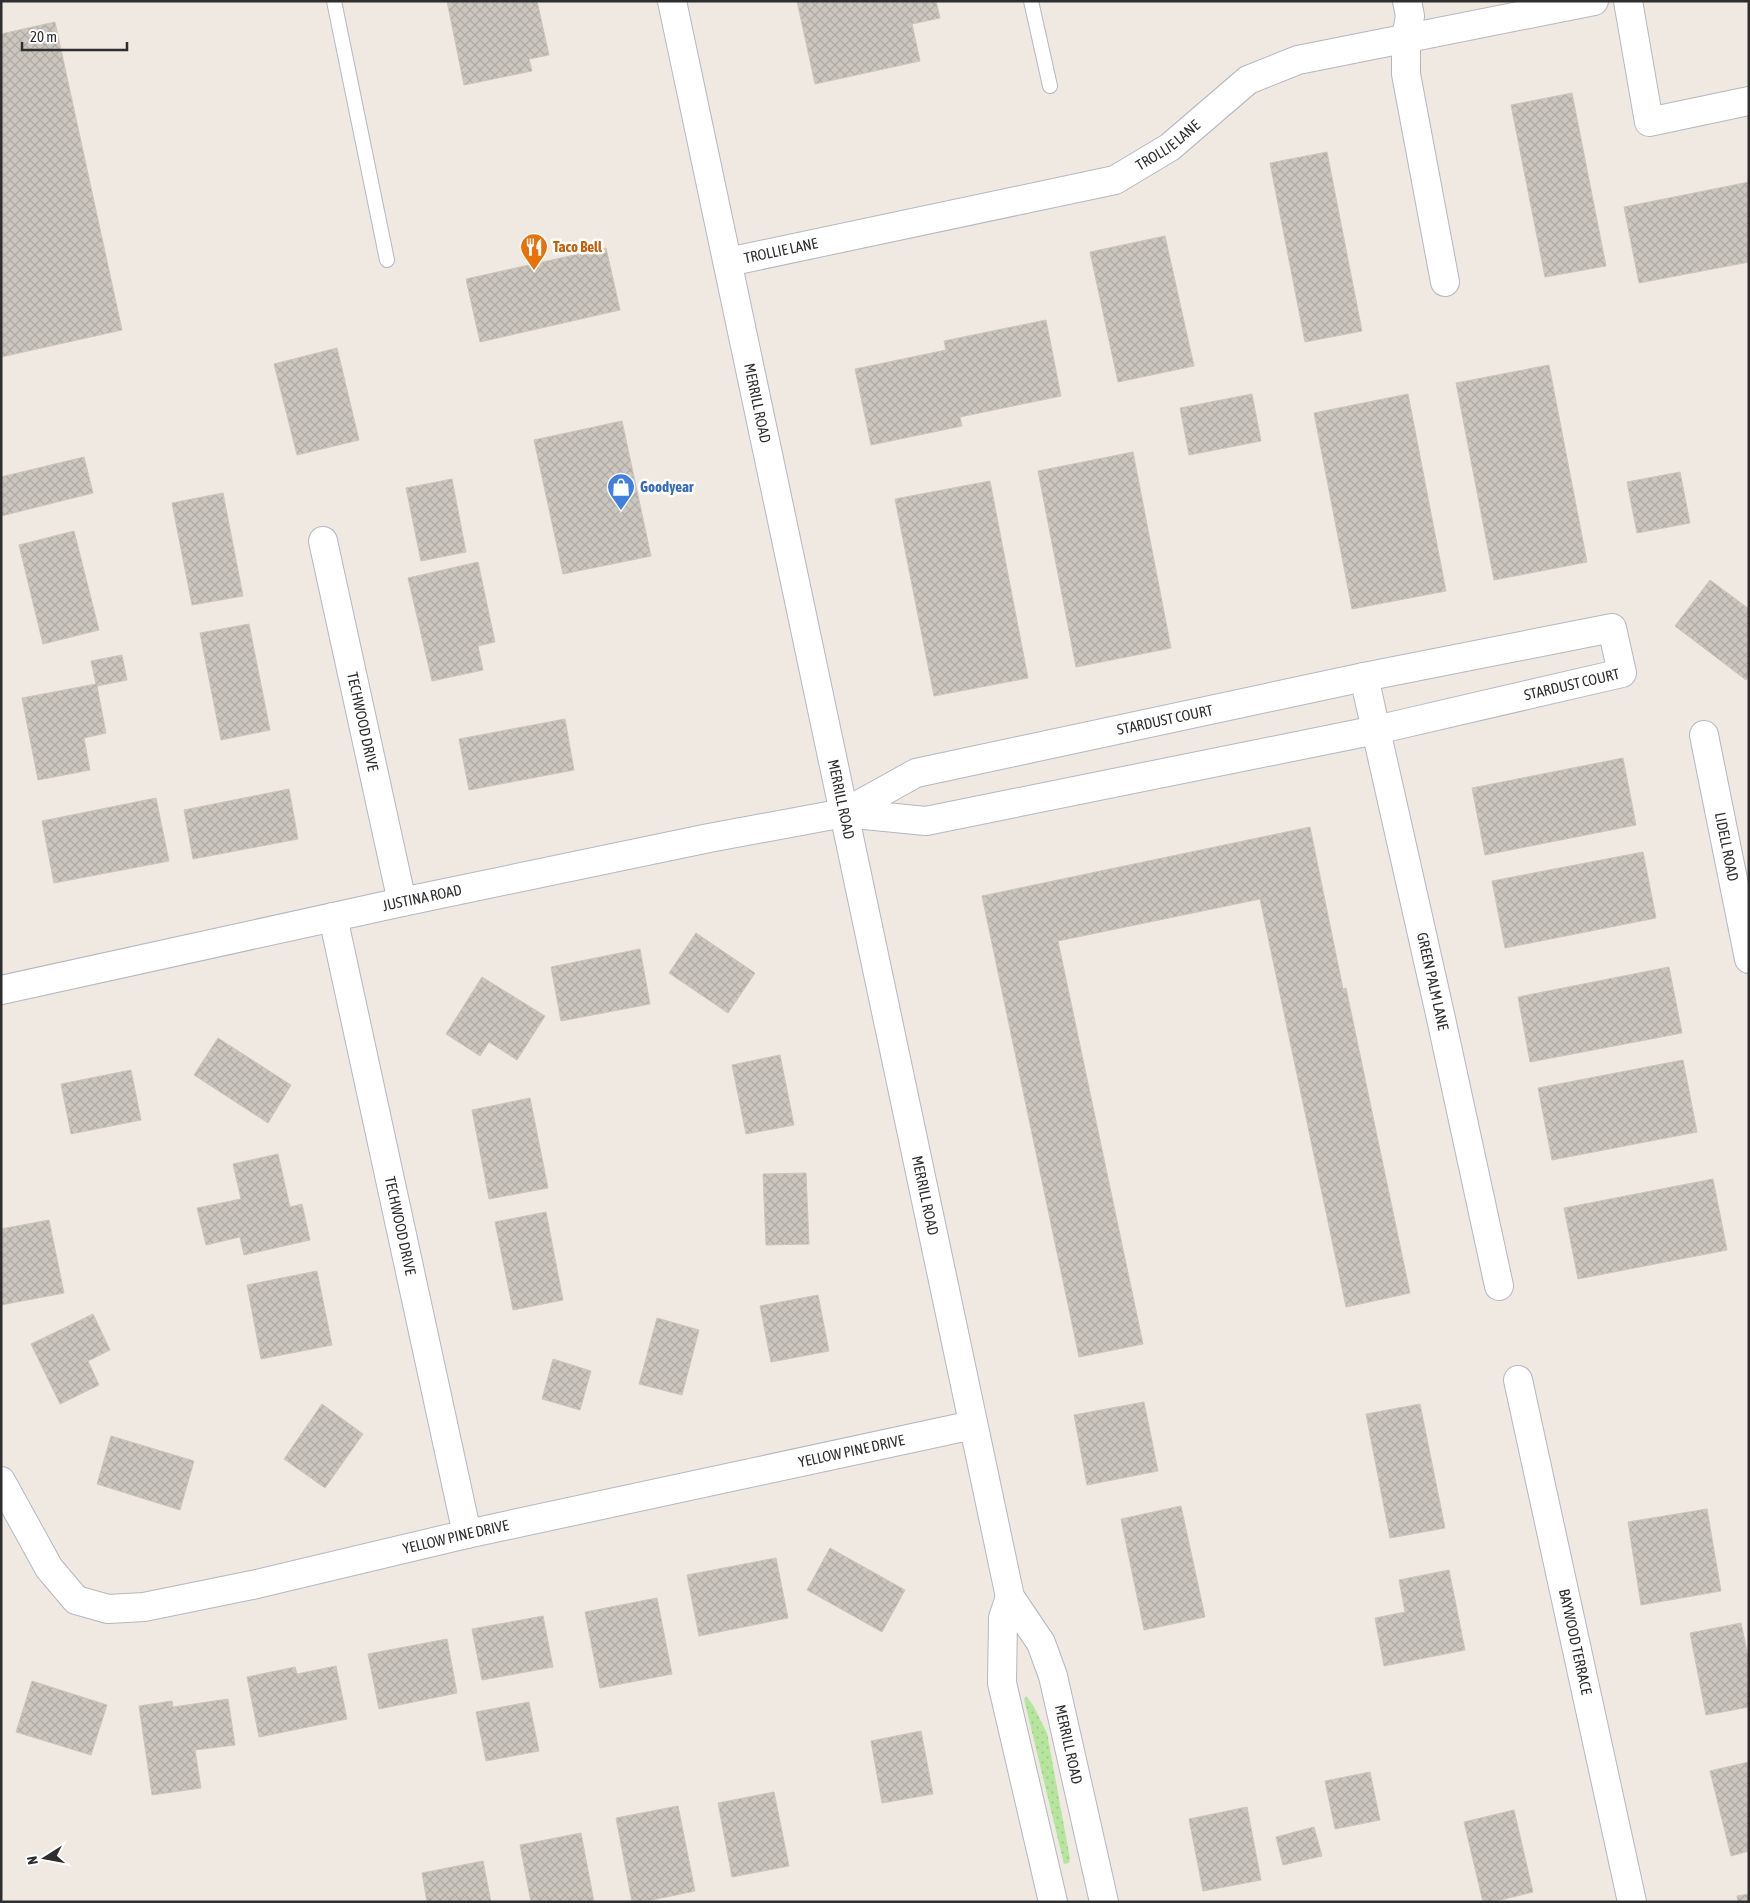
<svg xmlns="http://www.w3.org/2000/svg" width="1750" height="1903" viewBox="0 0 1750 1903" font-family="'Asap Condensed',sans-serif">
	<defs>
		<pattern id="green-dots" width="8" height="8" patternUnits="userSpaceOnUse" patternTransform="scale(1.25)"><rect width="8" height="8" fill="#b6e59e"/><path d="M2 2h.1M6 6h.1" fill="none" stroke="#9dc588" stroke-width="1.8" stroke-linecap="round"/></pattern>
		<pattern id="building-cross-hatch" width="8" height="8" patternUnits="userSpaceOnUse" patternTransform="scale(1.25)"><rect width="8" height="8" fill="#cbc7bf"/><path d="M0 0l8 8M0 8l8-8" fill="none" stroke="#afaba4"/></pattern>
	</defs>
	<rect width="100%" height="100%" fill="#efe9e1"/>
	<path fill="url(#green-dots)" d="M 1026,1696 L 1033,1705 L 1047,1733 L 1070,1859 L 1069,1863 L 1064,1864 L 1024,1699 Z"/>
	<path fill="url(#building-cross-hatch)" stroke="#cbc5ba" d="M 447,1 L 537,1 L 549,55 L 529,59 L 532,71 L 464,85 Z
		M 797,1 L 936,1 L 940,18 L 912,24 L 920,61 L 815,84 Z
		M 55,22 L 122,330 L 1,357 L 1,34 Z
		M 1572,93 L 1606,266 L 1545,277 L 1511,105 Z
		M 1327,152 L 1362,331 L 1305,342 L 1270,163 Z
		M 1749,182 L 1749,262 L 1639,283 L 1624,207 Z
		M 1165,236 L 1194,366 L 1118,382 L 1090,252 Z
		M 606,248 L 620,310 L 480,342 L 466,279 Z
		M 1046,320 L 1061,396 L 960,417 L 962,426 L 871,445 L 855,369 L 946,350 L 944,341 Z
		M 337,348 L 359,440 L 297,455 L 274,364 Z
		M 1549,365 L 1587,562 L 1494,580 L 1456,383 Z
		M 1252,394 L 1261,441 L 1189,455 L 1180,408 Z
		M 1408,394 L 1446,591 L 1352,609 L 1314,413 Z
		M 622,421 L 651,556 L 563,574 L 534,440 Z
		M 1133,452 L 1171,648 L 1076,667 L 1038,471 Z
		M 84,457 L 93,493 L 1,516 L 1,477 Z
		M 1680,472 L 1690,523 L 1637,533 L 1627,482 Z
		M 452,479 L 466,552 L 421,561 L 406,488 Z
		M 990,481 L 1028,678 L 934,696 L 895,499 Z
		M 223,493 L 243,596 L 192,605 L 172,503 Z
		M 74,531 L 99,630 L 43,644 L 19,545 Z
		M 478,562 L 495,642 L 478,646 L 483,670 L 432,681 L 408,578 Z
		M 1710,580 L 1749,609 L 1749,676 L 1746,680 L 1675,626 Z
		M 249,624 L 270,730 L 221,740 L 200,633 Z
		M 122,655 L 127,680 L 97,686 L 106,733 L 84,738 L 90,770 L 38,780 L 22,698 L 96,684 L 91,661 Z
		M 565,719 L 574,770 L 469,790 L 459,739 Z
		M 1623,758 L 1636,825 L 1485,855 L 1472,788 Z
		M 289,789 L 298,839 L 193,859 L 184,810 Z
		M 156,798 L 169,861 L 54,883 L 42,821 Z
		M 1310,827 L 1343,989 L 1346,988 L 1410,1293 L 1346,1307 L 1260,899 L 1058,941 L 1143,1344 L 1079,1357 L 982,896 Z
		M 1643,852 L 1656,918 L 1505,948 L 1492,881 Z
		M 696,933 L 755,973 L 728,1013 L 669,973 Z
		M 640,949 L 650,1004 L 561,1021 L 551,967 Z
		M 1669,967 L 1682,1033 L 1530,1062 L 1518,997 Z
		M 482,977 L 545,1016 L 517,1060 L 489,1042 L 480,1056 L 446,1034 Z
		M 218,1038 L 291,1085 L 268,1123 L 194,1075 Z
		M 780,1055 L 794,1125 L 746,1134 L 732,1065 Z
		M 1683,1060 L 1697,1132 L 1552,1160 L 1538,1088 Z
		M 131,1070 L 141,1120 L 71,1134 L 61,1084 Z
		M 530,1098 L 548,1188 L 489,1199 L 472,1110 Z
		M 278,1154 L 290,1207 L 302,1204 L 310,1240 L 244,1255 L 240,1237 L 206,1245 L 197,1208 L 241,1199 L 233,1164 Z
		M 806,1173 L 809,1244 L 766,1245 L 763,1174 Z
		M 1713,1179 L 1727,1250 L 1578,1279 L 1564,1208 Z
		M 546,1212 L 563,1300 L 513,1310 L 495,1222 Z
		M 49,1220 L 64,1293 L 1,1305 L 1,1229 Z
		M 317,1271 L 332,1345 L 261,1359 L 247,1285 Z
		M 818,1295 L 829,1351 L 771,1362 L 760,1306 Z
		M 93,1314 L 110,1350 L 88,1361 L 99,1385 L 60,1404 L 31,1344 Z
		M 657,1318 L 699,1330 L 682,1395 L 639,1384 Z
		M 553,1359 L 591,1371 L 580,1410 L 542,1399 Z
		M 1144,1402 L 1158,1471 L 1087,1485 L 1074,1415 Z
		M 322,1404 L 363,1434 L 325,1488 L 284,1459 Z
		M 1420,1404 L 1445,1528 L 1390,1538 L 1366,1414 Z
		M 111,1436 L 194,1461 L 180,1510 L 97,1484 Z
		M 1181,1506 L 1205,1617 L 1144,1630 L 1121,1519 Z
		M 1707,1509 L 1721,1591 L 1641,1605 L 1628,1522 Z
		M 830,1548 L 905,1590 L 882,1632 L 807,1590 Z
		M 776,1558 L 788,1618 L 699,1636 L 687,1575 Z
		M 1449,1570 L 1465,1650 L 1384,1666 L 1375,1618 L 1405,1612 L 1399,1580 Z
		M 657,1598 L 672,1674 L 600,1688 L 585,1612 Z
		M 543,1616 L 553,1667 L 482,1680 L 472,1629 Z
		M 1741,1623 L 1749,1661 L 1749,1707 L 1706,1715 L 1690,1633 Z
		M 447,1639 L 457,1693 L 379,1709 L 368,1654 Z
		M 336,1666 L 347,1719 L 259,1737 L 247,1677 L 295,1667 L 297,1674 Z
		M 32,1681 L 107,1705 L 91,1755 L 16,1732 Z
		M 228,1699 L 235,1745 L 195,1750 L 201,1788 L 152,1795 L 139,1706 L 172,1701 L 173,1707 Z
		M 529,1702 L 539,1751 L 486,1761 L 476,1712 Z
		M 921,1731 L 933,1794 L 882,1803 L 871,1741 Z
		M 1749,1762 L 1749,1851 L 1731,1856 L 1710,1771 Z
		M 1370,1772 L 1380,1820 L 1335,1829 L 1325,1781 Z
		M 774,1792 L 789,1866 L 732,1877 L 718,1803 Z
		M 678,1806 L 695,1891 L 642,1902 L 632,1902 L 616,1818 Z
		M 1247,1807 L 1261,1880 L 1203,1891 L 1189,1819 Z
		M 1514,1810 L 1533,1892 L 1492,1902 L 1483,1902 L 1464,1822 Z
		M 1314,1827 L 1322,1856 L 1283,1865 L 1276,1837 Z
		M 581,1833 L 594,1902 L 531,1902 L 520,1845 Z
		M 483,1861 L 491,1902 L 427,1902 L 422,1873 Z
		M 1749,1894 L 1749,1902 L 1738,1902 L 1737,1896 Z"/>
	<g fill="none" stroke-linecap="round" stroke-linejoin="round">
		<g stroke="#b4b7c1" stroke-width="16">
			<path id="lane" d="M 334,1 L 387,260
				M 1031,1 L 1050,86"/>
		</g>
		<g stroke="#b4b7c1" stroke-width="30">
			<g id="street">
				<path d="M 1407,1 L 1410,16 L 1406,38 L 1406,74 L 1445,282"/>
				<path d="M 1628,1 L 1649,122 L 1749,101"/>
				<path id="s1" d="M 728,262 L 1115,180 L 1170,147 L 1248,80 L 1298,60 L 1594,1"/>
				<path id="s2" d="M 323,541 L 402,902"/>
				<path id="s3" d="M 1364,677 L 1440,1014 L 1499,1286"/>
				<path id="s4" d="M 1704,735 L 1749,959"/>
				<path id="s5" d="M 333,917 L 467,1534"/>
				<path id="s6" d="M 1,990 L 402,902 L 709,838 L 844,813 L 926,821 L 1376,730 L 1622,673 L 1612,628 L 1364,677 L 916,773 L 844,813"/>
				<path id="s7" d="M 1518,1380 L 1632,1902"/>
				<path id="s8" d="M 1,1481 L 49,1568 L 76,1600 L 108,1609 L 144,1607 L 257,1584 L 467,1534 L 973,1425"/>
			</g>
		</g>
		<g stroke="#b4b7c1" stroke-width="30">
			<g id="secondary">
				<path id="s9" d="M 672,1 L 1010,1597 L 1041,1643 L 1053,1676 L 1104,1902"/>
				<path d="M 1010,1597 L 1003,1618 L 1002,1683 L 1053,1902"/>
			</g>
		</g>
		<use href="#lane" stroke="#fff" stroke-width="14"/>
		<use href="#street" stroke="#fff" stroke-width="28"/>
		<use href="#secondary" stroke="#fff" stroke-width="28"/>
	</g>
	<defs>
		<g id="restaurant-pin" transform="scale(1.4375)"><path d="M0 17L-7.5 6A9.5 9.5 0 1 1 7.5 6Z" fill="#e8710a" stroke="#fff"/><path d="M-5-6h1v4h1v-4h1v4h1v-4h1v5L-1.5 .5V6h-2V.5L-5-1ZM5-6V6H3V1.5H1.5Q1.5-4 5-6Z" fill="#fff"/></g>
		<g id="shop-pin" transform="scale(1.4375)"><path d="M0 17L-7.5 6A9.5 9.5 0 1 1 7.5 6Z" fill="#3f7fe0" stroke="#fff"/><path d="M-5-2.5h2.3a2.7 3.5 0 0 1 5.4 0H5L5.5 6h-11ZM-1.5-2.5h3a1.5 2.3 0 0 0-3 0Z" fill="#fff"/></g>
	</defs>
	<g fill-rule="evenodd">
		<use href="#restaurant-pin" x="534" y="247"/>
		<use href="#shop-pin" x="621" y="487"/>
	</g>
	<g text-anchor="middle" stroke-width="5" stroke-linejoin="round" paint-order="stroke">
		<g font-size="15" fill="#2e2e2e" stroke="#fff">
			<text dy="5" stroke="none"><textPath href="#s1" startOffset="459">TROLLIE LANE</textPath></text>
			<text dy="5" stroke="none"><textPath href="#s1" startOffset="54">TROLLIE LANE</textPath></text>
			<text dy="5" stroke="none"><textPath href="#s9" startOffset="411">MERRILL ROAD</textPath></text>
			<text dy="5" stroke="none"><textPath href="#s6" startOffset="1604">STARDUST COURT</textPath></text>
			<text transform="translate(1165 720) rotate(-12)" y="5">STARDUST COURT</text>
			<text dy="5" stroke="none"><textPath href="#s2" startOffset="185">TECHWOOD DRIVE</textPath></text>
			<text dy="5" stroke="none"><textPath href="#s9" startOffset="816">MERRILL ROAD</textPath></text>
			<text dy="5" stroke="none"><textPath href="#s4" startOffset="114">LIDELL ROAD</textPath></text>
			<text dy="5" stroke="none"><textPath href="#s6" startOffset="431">JUSTINA ROAD</textPath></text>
			<text dy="5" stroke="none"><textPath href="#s3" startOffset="312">GREEN PALM LANE</textPath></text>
			<text dy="5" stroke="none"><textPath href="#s9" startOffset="1221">MERRILL ROAD</textPath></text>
			<text dy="5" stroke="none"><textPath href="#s5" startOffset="316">TECHWOOD DRIVE</textPath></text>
			<text dy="5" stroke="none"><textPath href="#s8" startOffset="935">YELLOW PINE DRIVE</textPath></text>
			<text dy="5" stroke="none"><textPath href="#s8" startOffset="530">YELLOW PINE DRIVE</textPath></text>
			<text dy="5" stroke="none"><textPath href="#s7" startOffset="268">BAYWOOD TERRACE</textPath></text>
			<text dy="5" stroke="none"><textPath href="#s9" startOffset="1792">MERRILL ROAD</textPath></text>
		</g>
		<g font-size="15" font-weight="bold" fill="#c56008" stroke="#fff" text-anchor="start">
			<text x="553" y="252">Taco Bell</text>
		</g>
		<g font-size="15" font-weight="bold" fill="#366cbe" stroke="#fff" text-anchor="start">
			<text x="640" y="492">Goodyear</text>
		</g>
	</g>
	<rect width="1750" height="1903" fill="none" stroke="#2e2e2e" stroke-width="5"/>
	<g transform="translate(45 1858) rotate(259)" stroke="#ffffff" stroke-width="4" paint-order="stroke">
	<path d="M0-4L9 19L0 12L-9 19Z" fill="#2e2e2e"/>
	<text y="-8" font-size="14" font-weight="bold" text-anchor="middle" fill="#2e2e2e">N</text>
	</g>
	<path d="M22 42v8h105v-8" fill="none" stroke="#2e2e2e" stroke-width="2.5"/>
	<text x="30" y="42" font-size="15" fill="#2e2e2e" stroke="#ffffff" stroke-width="4" paint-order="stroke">20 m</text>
</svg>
